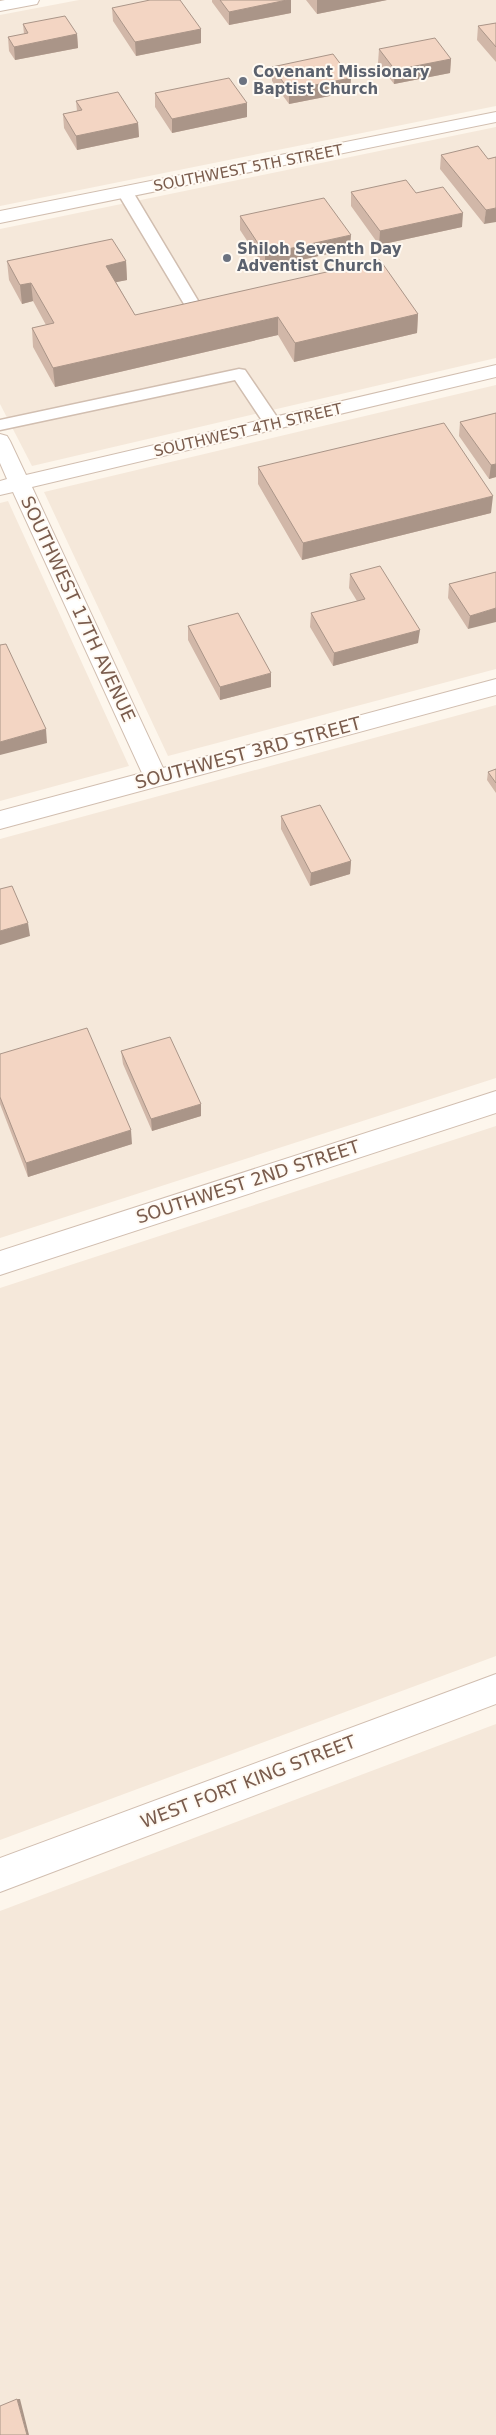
<svg xmlns="http://www.w3.org/2000/svg" width="496" height="2435" viewBox="0 0 496 2435" font-family="'DejaVu Sans',sans-serif">
	<rect width="100%" height="100%" fill="#fdf6ec"/>
	<path fill="#f5e8da" d="M 79,0 L 496,0 L 496,106 L 0,206 L 0,15 Z
		M 496,127 L 496,358 L 32,466 L 0,404 L 0,229 Z
		M 496,385 L 496,669 L 168,756 L 44,492 Z
		M 8,501 L 129,766 L 0,801 L 0,503 Z
		M 496,705 L 496,1078 L 0,1238 L 0,839 Z
		M 496,1126 L 496,1656 L 0,1840 L 0,1288 Z
		M 496,1724 L 496,2435 L 0,2435 L 0,1911 Z"/>
	<g fill="none" stroke-linecap="round" stroke-linejoin="round">
		<g stroke="#d1beb0" stroke-width="3">
			<path id="service" d="M 125,187 L 133,192 L 206,314 L 204,317 L 192,317 L 190,314 L 117,192 Z
				M 239,369 L 245,370 L 279,420 L 281,424 L 279,428 L 267,428 L 235,380 L 0,430 L 0,420 Z"/>
		</g>
		<g stroke="#d1beb0" stroke-width="2">
			<path id="minor" d="M 5,0 L 39,0 L 37,4 L 0,11 L 0,1 Z
				M 496,112 L 496,122 L 0,223 L 0,211 Z
				M 496,365 L 496,377 L 32,487 L 163,768 L 496,679 L 496,695 L 0,829 L 0,811 L 142,773 L 13,492 L 0,495 L 0,481 L 7,479 L 0,463 L 0,434 L 7,436 L 10,441 L 26,475 Z
				M 496,1091 L 496,1113 L 0,1275 L 0,1251 Z
				M 496,1674 L 496,1704 L 0,1892 L 0,1858 Z"/>
		</g>
		<use href="#service" fill="#fff" fill-rule="evenodd"/>
		<use href="#minor" fill="#fff" fill-rule="evenodd"/>
	</g>
	<path fill="#d1b7a8" d="M 212,0 L 291,0 L 291,13 L 229,25 L 212,2 Z
		M 306,0 L 387,0 L 317,14 Z
		M 112,8 L 201,29 L 201,43 L 136,56 L 113,21 Z
		M 496,23 L 496,62 L 477,40 L 478,26 Z
		M 23,24 L 77,34 L 78,48 L 15,60 L 9,51 L 8,37 L 24,34 Z
		M 379,49 L 451,59 L 450,73 L 394,84 L 378,63 Z
		M 272,67 L 350,92 L 289,104 L 272,81 Z
		M 155,93 L 247,117 L 172,133 L 155,107 Z
		M 76,101 L 138,123 L 139,137 L 77,150 L 64,128 L 63,114 L 77,111 Z
		M 441,155 L 488,159 L 496,157 L 484,224 L 440,169 Z
		M 351,192 L 416,193 L 462,227 L 379,245 L 351,206 Z
		M 240,216 L 350,249 L 265,268 L 240,230 Z
		M 7,261 L 126,261 L 127,280 L 116,282 L 135,315 L 418,314 L 417,333 L 294,362 L 278,335 L 55,387 L 33,347 L 32,328 L 46,325 L 33,301 L 22,304 L 9,280 Z
		M 496,413 L 496,477 L 489,479 L 459,436 L 460,422 Z
		M 258,467 L 491,513 L 302,560 L 258,484 Z
		M 496,572 L 468,629 L 448,598 L 449,584 Z
		M 350,574 L 418,643 L 333,666 L 310,627 L 311,613 L 357,601 L 349,588 Z
		M 188,626 L 271,687 L 220,700 L 188,640 Z
		M 496,769 L 496,793 L 487,780 L 488,772 Z
		M 281,816 L 351,861 L 350,874 L 310,886 L 281,829 Z
		M 121,1051 L 201,1116 L 152,1131 L 123,1064 Z
		M 0,1054 L 132,1144 L 28,1177 L 0,1104 Z"/>
	<path fill="#aa9588" d="M 287,0 L 291,0 L 291,13 L 229,25 L 229,12 Z
		M 317,0 L 387,0 L 317,14 Z
		M 201,29 L 201,43 L 136,56 L 135,42 Z
		M 77,34 L 78,48 L 15,60 L 14,47 Z
		M 451,59 L 450,73 L 394,84 L 395,70 Z
		M 351,78 L 350,92 L 289,104 L 289,90 Z
		M 247,103 L 247,117 L 172,133 L 172,119 Z
		M 138,123 L 139,137 L 77,150 L 76,136 Z
		M 496,208 L 496,222 L 484,224 L 486,210 Z
		M 463,213 L 462,227 L 379,245 L 380,231 Z
		M 351,235 L 350,249 L 265,268 L 265,254 Z
		M 126,261 L 127,280 L 107,284 L 106,266 Z
		M 31,283 L 33,301 L 22,304 L 20,285 Z
		M 418,314 L 417,333 L 294,362 L 295,343 Z
		M 278,317 L 278,335 L 55,387 L 53,368 Z
		M 496,464 L 496,477 L 489,479 L 491,465 Z
		M 493,496 L 491,513 L 302,560 L 303,543 Z
		M 496,608 L 496,622 L 468,629 L 470,616 Z
		M 420,630 L 418,643 L 333,666 L 334,653 Z
		M 271,673 L 271,687 L 220,700 L 220,687 Z
		M 46,729 L 47,743 L 0,755 L 0,742 Z
		M 351,861 L 350,874 L 310,886 L 311,873 Z
		M 28,923 L 30,936 L 0,945 L 0,931 Z
		M 201,1104 L 201,1116 L 152,1131 L 151,1119 Z
		M 131,1130 L 132,1144 L 28,1177 L 26,1163 Z
		M 17,2399 L 20,2399 L 29,2435 L 27,2435 Z"/>
	<path fill="#f3d5c3" stroke="#aa9588" d="M 150,0 L 180,0 L 201,29 L 135,42 L 112,8 Z
		M 220,0 L 287,0 L 229,12 Z
		M 65,16 L 77,34 L 14,47 L 8,37 L 28,33 L 23,24 Z
		M 496,23 L 496,47 L 478,26 Z
		M 435,38 L 451,59 L 395,70 L 379,49 Z
		M 333,54 L 351,78 L 289,90 L 272,67 Z
		M 229,78 L 247,103 L 172,119 L 155,93 Z
		M 118,92 L 138,123 L 76,136 L 63,114 L 82,110 L 76,101 Z
		M 478,146 L 488,159 L 496,157 L 496,208 L 486,210 L 441,155 Z
		M 406,180 L 416,193 L 443,187 L 463,213 L 380,231 L 351,192 Z
		M 324,198 L 351,235 L 265,254 L 240,216 Z
		M 112,239 L 126,261 L 106,266 L 135,315 L 380,260 L 418,314 L 295,343 L 278,317 L 53,368 L 32,328 L 54,323 L 31,283 L 20,285 L 7,261 Z
		M 496,413 L 496,464 L 491,465 L 460,422 Z
		M 444,423 L 493,496 L 303,543 L 258,467 Z
		M 380,566 L 420,630 L 334,653 L 311,613 L 365,599 L 350,574 Z
		M 496,572 L 496,608 L 470,616 L 449,584 Z
		M 238,613 L 271,673 L 220,687 L 188,626 Z
		M 6,644 L 46,729 L 0,742 L 0,645 Z
		M 496,769 L 496,783 L 488,772 Z
		M 320,805 L 351,861 L 311,873 L 281,816 Z
		M 12,886 L 28,923 L 0,931 L 0,889 Z
		M 87,1028 L 131,1130 L 26,1163 L 0,1097 L 0,1054 Z
		M 170,1037 L 201,1104 L 151,1119 L 121,1051 Z
		M 17,2399 L 27,2435 L 0,2435 L 0,2406 Z"/>
	<g fill="#6b7280" stroke="#fffaf3" stroke-width="2">
		<circle cx="243" cy="81" r="5"/>
		<circle cx="227" cy="258" r="5"/>
	</g>
	<g text-anchor="middle" stroke-width="4" stroke-linejoin="round" paint-order="stroke">
		<g font-size="15" font-weight="bold" fill="#5b616d" stroke="#fffaf3" text-anchor="start">
			<text x="253" y="77">Covenant Missionary<tspan x="253" dy="17">Baptist Church</tspan></text>
			<text x="237" y="254">Shiloh Seventh Day<tspan x="237" dy="17">Adventist Church</tspan></text>
		</g>
		<g font-size="15" fill="#7a5c4d" stroke="#fffaf3">
			<text transform="translate(248 168) rotate(-11)" y="5">SOUTHWEST 5TH STREET</text>
			<text transform="translate(248 430) rotate(-13)" y="5">SOUTHWEST 4TH STREET</text>
		</g>
		<g font-size="18" fill="#7a5c4d" stroke="#fffaf3">
			<text transform="translate(78 609) rotate(65)" y="6">SOUTHWEST 17TH AVENUE</text>
			<text transform="translate(248 753) rotate(-15)" y="6">SOUTHWEST 3RD STREET</text>
			<text transform="translate(248 1182) rotate(-18)" y="6">SOUTHWEST 2ND STREET</text>
			<text transform="translate(248 1782) rotate(-21)" y="6">WEST FORT KING STREET</text>
		</g>
	</g>
</svg>
